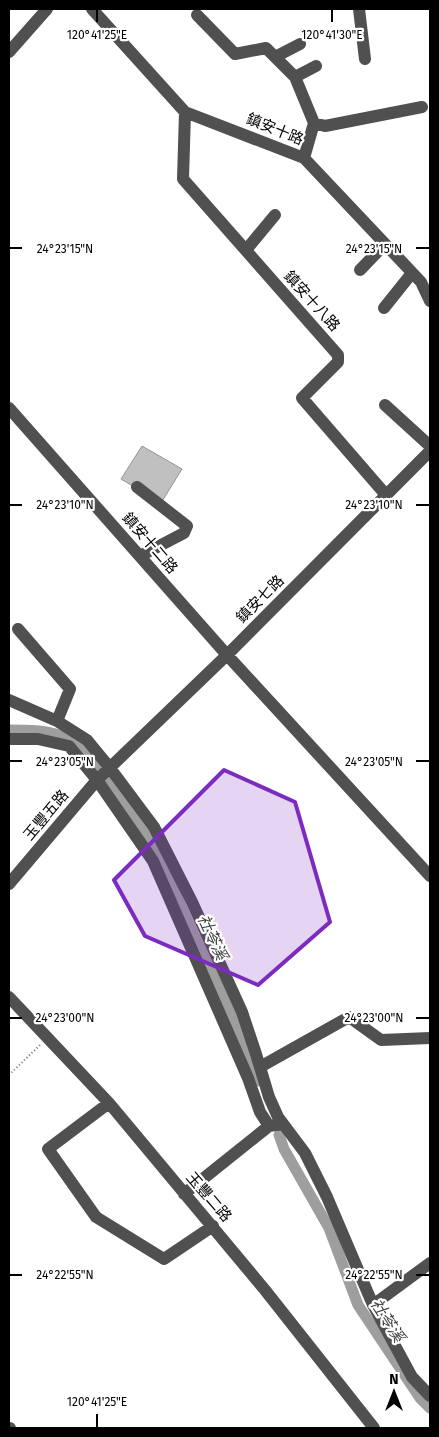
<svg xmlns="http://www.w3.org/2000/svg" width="439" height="1437" viewBox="0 0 439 1437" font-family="'Fira Sans','Noto Sans TC',sans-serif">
	<rect width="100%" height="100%" fill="#fff"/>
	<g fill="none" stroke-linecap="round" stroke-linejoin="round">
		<path stroke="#9e9e9e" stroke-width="11" d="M 9,730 C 50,730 71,731 97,767
			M 108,782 L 149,837 L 242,1038 L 259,1081
			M 279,1135 L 284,1149 L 329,1228 L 358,1305 L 420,1398 L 430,1408"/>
	</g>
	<path fill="#c0c0c0" stroke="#949494" d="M 142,446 L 182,469 L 161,503 L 121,479 Z"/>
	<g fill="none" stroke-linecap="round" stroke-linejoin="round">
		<path stroke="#727272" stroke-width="2" stroke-dasharray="1 2.5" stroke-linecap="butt" d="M 9,1075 L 40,1045"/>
		<path stroke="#505050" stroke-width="12" d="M 92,9 L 185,112 L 304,158 L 421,282 L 430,301
			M 359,9 L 365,59
			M 197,15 L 235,54 L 266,48 L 295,77 L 314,123 L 304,158
			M 9,52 L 47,9
			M 275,57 L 300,44
			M 295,77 L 316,66
			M 185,112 L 183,179 L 338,355 L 338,362 L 302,398 L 386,495
			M 314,123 L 325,126 L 422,107
			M 246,250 L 275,215
			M 360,270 L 385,244
			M 384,308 L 412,273
			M 385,405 L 430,446
			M 9,408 L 227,655 L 430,876
			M 137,487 L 187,526 L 184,533 L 140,556
			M 18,629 L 70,689 L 57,721
			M 9,700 L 57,721 L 87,740 L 110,768 L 154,827 L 192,902 L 242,1012 L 256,1054 L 269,1097 L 278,1117 L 305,1153 L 327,1197 L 373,1305 L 412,1377 L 430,1396
			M 9,739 L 38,739 L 69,746 L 97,780 L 153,861 L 248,1078 L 260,1112 L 269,1126 L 283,1124
			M 9,884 L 97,780 L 227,655 L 430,451
			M 9,997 L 109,1103 L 265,1290 L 374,1428
			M 260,1067 L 349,1017 L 381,1040 L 430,1038
			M 109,1103 L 48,1149 L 96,1217 L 164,1259 L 213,1226
			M 184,1194 L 269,1126
			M 373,1305 L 430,1263
			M 9,1428 L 10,1428"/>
	</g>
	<path fill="#7b2cbf" fill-opacity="0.2" stroke="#7b2cbf" stroke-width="4" stroke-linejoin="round" d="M 224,770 L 295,802 L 330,922 L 258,985 L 145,936 L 114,880 Z"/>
	<path fill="none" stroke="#000" stroke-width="2" d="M 97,10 L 97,22M 332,10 L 332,22M 10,248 L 22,248M 416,248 L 429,248M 10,505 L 22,505M 416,505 L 429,505M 10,761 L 22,761M 416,761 L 429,761M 10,1018 L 22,1018M 416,1018 L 429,1018M 10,1275 L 22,1275M 416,1275 L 429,1275M 97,1414 L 97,1427"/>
	<g text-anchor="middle" stroke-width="4.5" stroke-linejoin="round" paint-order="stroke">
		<g font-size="15" fill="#000" stroke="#fff">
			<text transform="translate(275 129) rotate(22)" y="5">鎮安十路</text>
			<text transform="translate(312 301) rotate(48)" y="5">鎮安十八路</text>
			<text transform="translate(150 543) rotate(49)" y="5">鎮安十二路</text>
			<text transform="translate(260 599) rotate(-45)" y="5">鎮安七路</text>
			<text transform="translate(46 815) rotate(-50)" y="5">玉豐五路</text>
			<text transform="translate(209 1197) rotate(49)" y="5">玉豐二路</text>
		</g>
		<g font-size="16" font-style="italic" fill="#3f3f3f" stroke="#fff">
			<text transform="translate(213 937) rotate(65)" y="6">社苓溪</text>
			<text transform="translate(388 1320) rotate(57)" y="6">社苓溪</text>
		</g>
	</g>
	<g font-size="12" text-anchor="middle" fill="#000" stroke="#fff" stroke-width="4.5" stroke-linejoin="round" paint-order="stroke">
		<text x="97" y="39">120°41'25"E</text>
		<text x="332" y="39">120°41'30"E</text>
		<text x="65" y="253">24°23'15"N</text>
		<text x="374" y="253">24°23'15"N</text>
		<text x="65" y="509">24°23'10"N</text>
		<text x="374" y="509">24°23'10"N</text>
		<text x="65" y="766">24°23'05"N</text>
		<text x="374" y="766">24°23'05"N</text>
		<text x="65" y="1022">24°23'00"N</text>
		<text x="374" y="1022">24°23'00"N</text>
		<text x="65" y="1279">24°22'55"N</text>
		<text x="374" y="1279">24°22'55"N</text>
		<text x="97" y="1406">120°41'25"E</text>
	</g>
	<rect width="439" height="1437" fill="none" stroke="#000000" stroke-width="20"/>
	<g transform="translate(394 1392)" stroke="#ffffff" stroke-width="4" paint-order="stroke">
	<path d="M0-4L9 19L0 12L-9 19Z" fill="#000000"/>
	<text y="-8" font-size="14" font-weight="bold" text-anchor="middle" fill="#000000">N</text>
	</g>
</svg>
